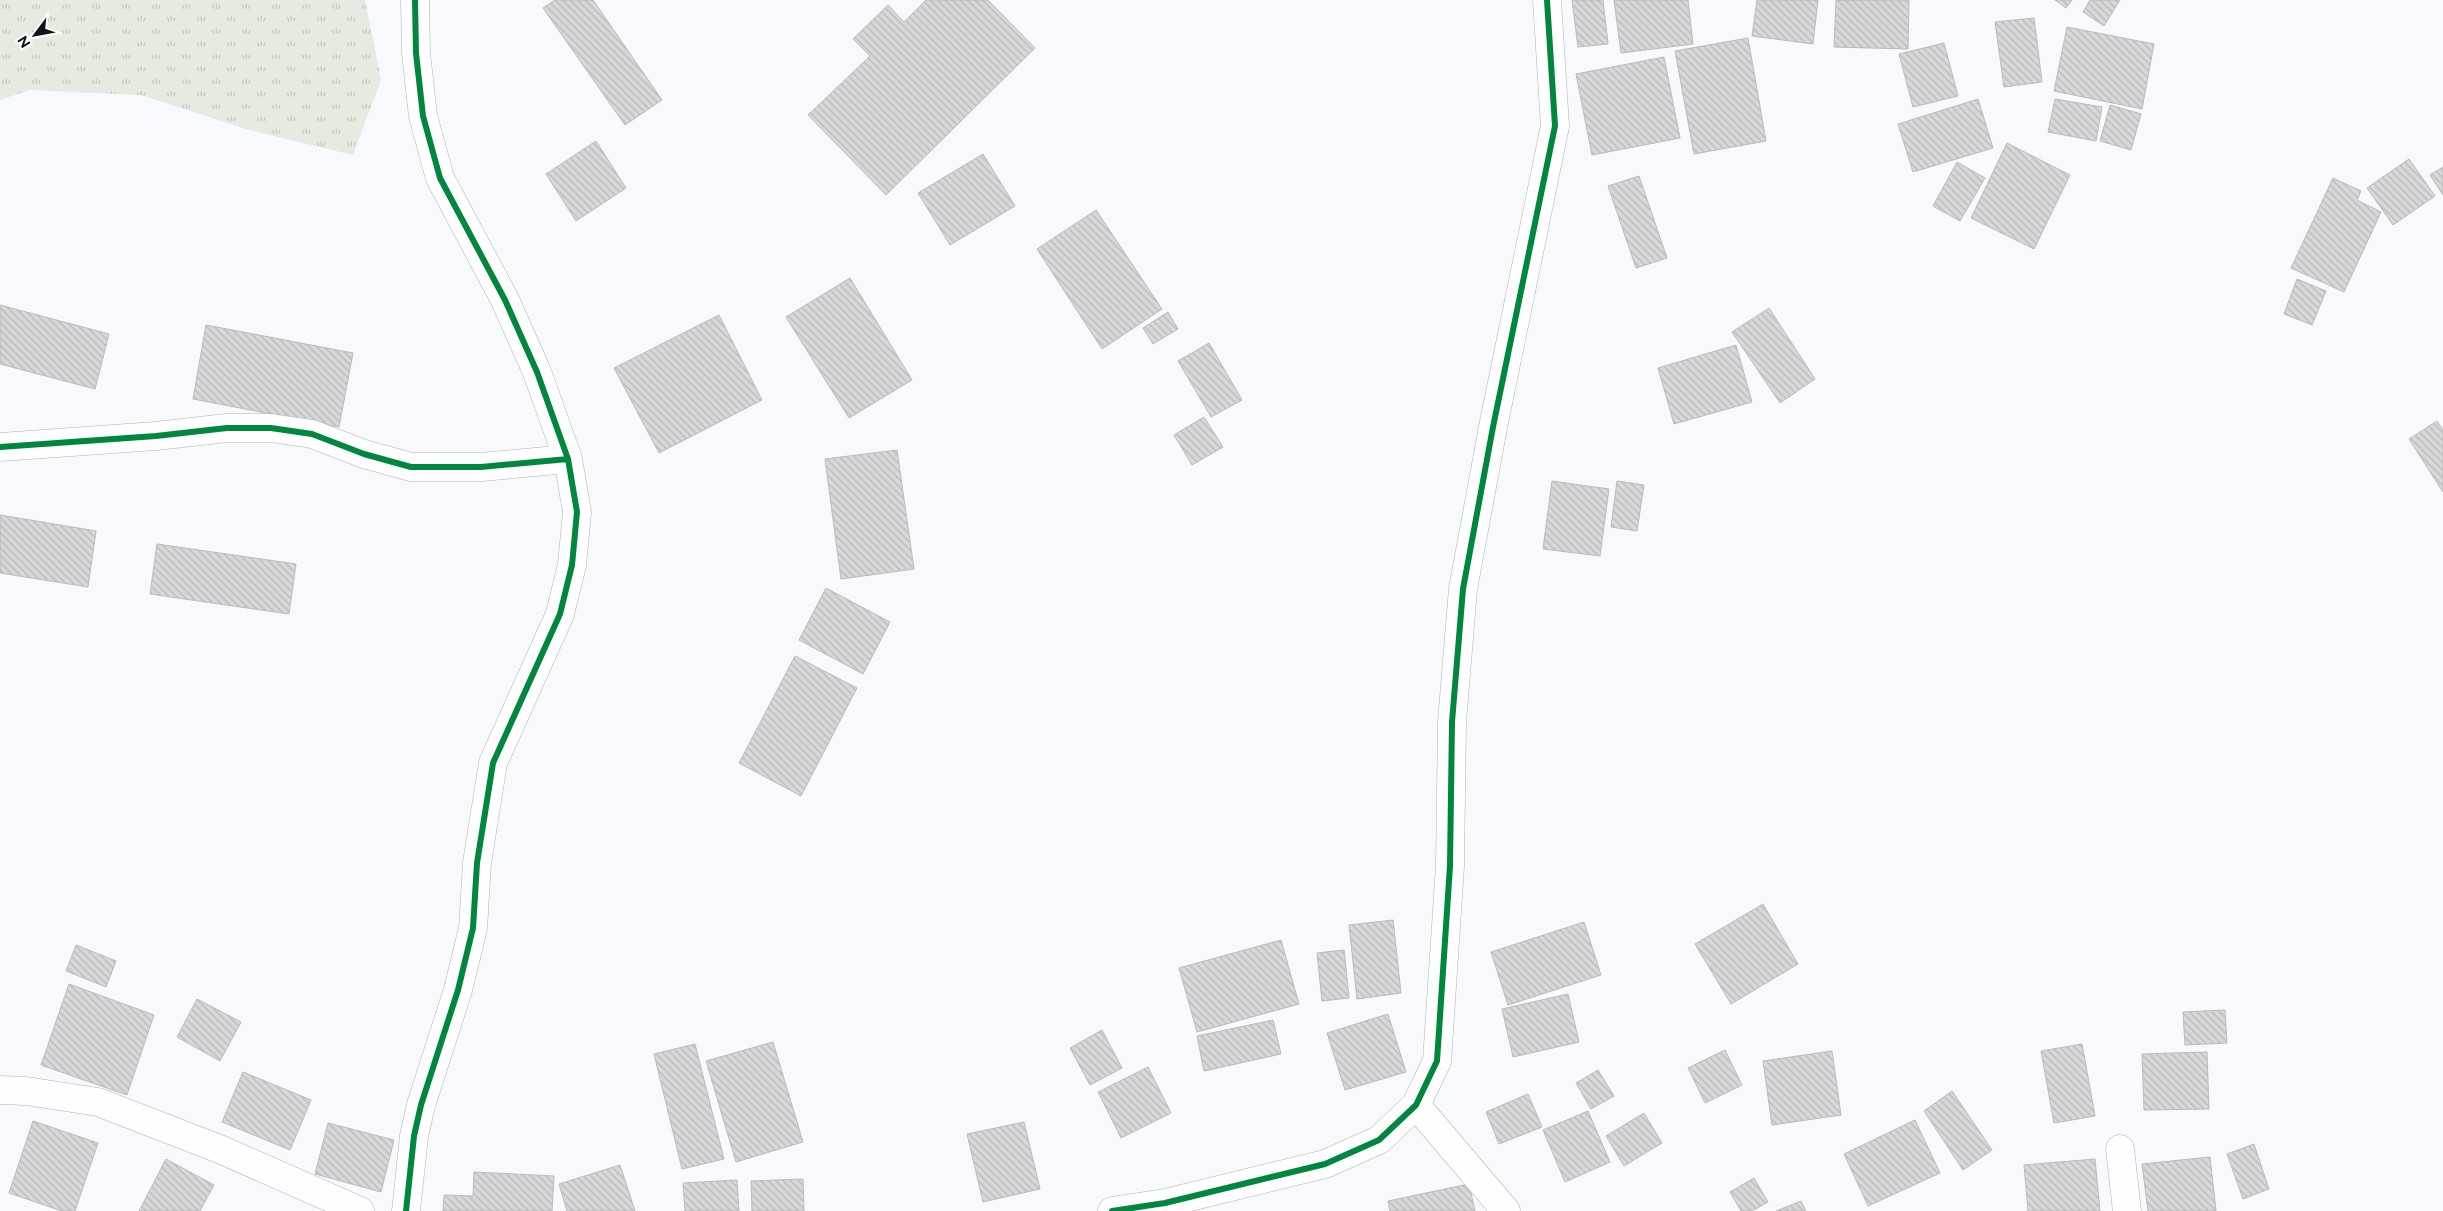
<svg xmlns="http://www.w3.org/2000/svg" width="2443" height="1211" viewBox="0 0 2443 1211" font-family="Raleway,sans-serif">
	<defs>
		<pattern id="grass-tufts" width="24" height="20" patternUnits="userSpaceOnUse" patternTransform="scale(1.25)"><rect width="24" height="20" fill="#e4ebe0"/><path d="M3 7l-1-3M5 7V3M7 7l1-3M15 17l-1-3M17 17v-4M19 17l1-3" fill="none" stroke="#c3c9bf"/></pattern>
		<pattern id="building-back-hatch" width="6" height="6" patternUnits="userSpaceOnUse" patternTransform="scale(1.25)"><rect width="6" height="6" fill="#d8d7d9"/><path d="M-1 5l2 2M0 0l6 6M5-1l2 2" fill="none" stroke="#b8b8ba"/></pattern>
	</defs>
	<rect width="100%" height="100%" fill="#f7f9fc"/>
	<path fill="url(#grass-tufts)" d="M 0,0 L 365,0 L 381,80 L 353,155 L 249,130 L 141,95 L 30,90 L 0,100 Z"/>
	<path fill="url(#building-back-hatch)" stroke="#bab9bb" d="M 555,0 L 593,0 L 662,100 L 625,125 L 543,8 Z
		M 926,0 L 988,0 L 1035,48 L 886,195 L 808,115 L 870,56 L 853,39 L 888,5 L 904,22 Z
		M 1572,0 L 1603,0 L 1608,44 L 1578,47 Z
		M 1614,0 L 1688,0 L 1693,44 L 1621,53 Z
		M 1757,0 L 1818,0 L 1813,44 L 1752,36 Z
		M 1836,0 L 1909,0 L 1908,49 L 1834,47 Z
		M 2055,0 L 2072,0 L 2066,8 Z
		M 2090,0 L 2120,0 L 2104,26 L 2083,12 Z
		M 2034,18 L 2042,82 L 2004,87 L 1995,22 Z
		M 2067,27 L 2154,44 L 2142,109 L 2054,91 Z
		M 1748,38 L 1766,141 L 1694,154 L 1675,51 Z
		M 1944,43 L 1958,96 L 1913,107 L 1899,54 Z
		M 1664,57 L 1680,138 L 1592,155 L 1576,74 Z
		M 1978,99 L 1993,148 L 1913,172 L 1898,124 Z
		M 2055,99 L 2102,107 L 2096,141 L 2048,132 Z
		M 2110,105 L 2141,114 L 2131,150 L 2100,141 Z
		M 596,141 L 626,188 L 576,221 L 546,174 Z
		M 2007,143 L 2070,175 L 2034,249 L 1971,218 Z
		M 983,154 L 1015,206 L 950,245 L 918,193 Z
		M 2409,159 L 2435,196 L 2393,225 L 2367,188 Z
		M 1957,162 L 1985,178 L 1960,221 L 1933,206 Z
		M 2443,167 L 2443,195 L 2430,175 Z
		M 1639,176 L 1667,258 L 1636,268 L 1608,186 Z
		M 2333,178 L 2361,191 L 2357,200 L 2381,212 L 2344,292 L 2291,268 Z
		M 1096,210 L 1162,309 L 1102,349 L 1037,249 Z
		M 850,278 L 912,380 L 849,418 L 786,317 Z
		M 2297,279 L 2326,291 L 2312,325 L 2284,314 Z
		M 0,305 L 109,334 L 95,389 L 0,364 Z
		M 1769,308 L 1815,379 L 1780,403 L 1732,332 Z
		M 1168,312 L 1178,329 L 1153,344 L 1143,328 Z
		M 719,315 L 762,400 L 659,453 L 614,368 Z
		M 206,325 L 353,353 L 339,427 L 193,399 Z
		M 1209,343 L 1242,400 L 1211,417 L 1178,361 Z
		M 1736,345 L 1752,402 L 1674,424 L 1658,368 Z
		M 1204,417 L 1223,447 L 1192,465 L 1174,435 Z
		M 2437,421 L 2443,430 L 2443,492 L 2409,439 Z
		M 897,450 L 914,569 L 841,579 L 825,459 Z
		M 1552,481 L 1609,489 L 1600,556 L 1543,549 Z
		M 1617,481 L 1644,485 L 1637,531 L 1611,527 Z
		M 0,515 L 96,531 L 88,587 L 0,573 Z
		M 157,544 L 296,564 L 289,614 L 150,594 Z
		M 826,588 L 890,622 L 863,674 L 799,640 Z
		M 795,656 L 857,688 L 801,796 L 739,763 Z
		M 1763,904 L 1798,964 L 1731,1004 L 1695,944 Z
		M 1393,920 L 1401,993 L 1357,999 L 1349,925 Z
		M 1584,922 L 1601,975 L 1508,1005 L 1491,952 Z
		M 1281,940 L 1299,1004 L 1197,1032 L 1179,968 Z
		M 76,945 L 116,961 L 106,987 L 66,971 Z
		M 1344,950 L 1349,998 L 1322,1001 L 1317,953 Z
		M 69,984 L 154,1015 L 127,1095 L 41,1065 Z
		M 1568,994 L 1579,1042 L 1513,1057 L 1502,1009 Z
		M 197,999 L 241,1022 L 220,1061 L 177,1037 Z
		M 2225,1010 L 2227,1043 L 2185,1045 L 2183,1012 Z
		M 1388,1014 L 1406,1072 L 1345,1090 L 1327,1033 Z
		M 1273,1020 L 1281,1054 L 1204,1071 L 1197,1036 Z
		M 1102,1030 L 1122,1068 L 1090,1085 L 1070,1048 Z
		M 773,1042 L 803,1142 L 736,1162 L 706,1061 Z
		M 695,1044 L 724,1159 L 682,1169 L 654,1054 Z
		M 2082,1044 L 2095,1116 L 2054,1123 L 2041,1051 Z
		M 1725,1050 L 1742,1085 L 1705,1103 L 1688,1068 Z
		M 1832,1051 L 1841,1115 L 1772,1125 L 1763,1061 Z
		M 2207,1052 L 2209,1109 L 2144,1110 L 2142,1054 Z
		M 1148,1067 L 1171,1113 L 1121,1138 L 1098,1092 Z
		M 1598,1070 L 1614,1096 L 1591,1109 L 1576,1083 Z
		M 243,1072 L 311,1100 L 290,1150 L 222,1122 Z
		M 1952,1091 L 1992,1150 L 1963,1170 L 1924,1111 Z
		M 1528,1094 L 1542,1127 L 1499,1144 L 1486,1112 Z
		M 1588,1111 L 1610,1162 L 1565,1182 L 1543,1130 Z
		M 1644,1113 L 1662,1143 L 1624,1166 L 1606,1136 Z
		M 1915,1120 L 1940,1173 L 1868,1206 L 1844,1154 Z
		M 33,1121 L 98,1143 L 75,1211 L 62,1211 L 9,1193 Z
		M 1024,1122 L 1040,1189 L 983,1202 L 967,1134 Z
		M 328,1123 L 394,1140 L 381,1192 L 315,1174 Z
		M 2254,1144 L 2269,1189 L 2243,1199 L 2227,1154 Z
		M 2210,1157 L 2216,1211 L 2148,1211 L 2142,1164 Z
		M 166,1159 L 214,1185 L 200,1211 L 139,1211 Z
		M 2095,1159 L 2100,1211 L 2028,1211 L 2024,1165 Z
		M 620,1165 L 635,1211 L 567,1211 L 559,1184 Z
		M 474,1172 L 554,1176 L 552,1211 L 443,1211 L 444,1195 L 473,1196 Z
		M 1754,1178 L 1768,1202 L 1752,1211 L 1741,1211 L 1730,1192 Z
		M 803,1179 L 804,1211 L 752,1211 L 751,1181 Z
		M 737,1180 L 739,1211 L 685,1211 L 683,1183 Z
		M 1469,1184 L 1475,1211 L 1390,1211 L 1388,1201 Z
		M 1801,1201 L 1806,1211 L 1776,1211 Z"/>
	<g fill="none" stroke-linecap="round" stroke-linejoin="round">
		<g stroke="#afb2b4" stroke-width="29">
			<path id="minor" d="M 0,447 L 156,436 L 227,428 L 271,428 L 312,434 L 364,454 L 411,467 L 481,467 L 568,459
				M 0,1090 L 26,1091 L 98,1102 L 222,1150 L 360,1211
				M 1416,1105 L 1506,1211
				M 2120,1149 L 2127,1211
				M 406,1211 L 414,1136 L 421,1105 L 458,990 L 473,928 L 477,863 L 493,763 L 560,614 L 572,565 L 577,512 L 568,459 L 537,372 L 505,300 L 440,178 L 423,116 L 416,53 L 415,0
				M 1112,1211 L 1165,1203 L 1325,1164 L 1379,1140 L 1416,1105 L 1437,1061 L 1450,866 L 1452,722 L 1463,589 L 1493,427 L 1555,126 L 1547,0"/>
		</g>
		<use href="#minor" stroke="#fefeff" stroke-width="28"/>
		<g stroke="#fff" stroke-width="9">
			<path id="cycleway" d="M 0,447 L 156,436 L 227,428 L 271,428 L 312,434 L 364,454 L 411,467 L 481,467 L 568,459
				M 406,1211 L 414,1136 L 421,1105 L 458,990 L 473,928 L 477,863 L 493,763 L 560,614 L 572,565 L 577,512 L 568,459 L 537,372 L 505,300 L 440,178 L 423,116 L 416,53 L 415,0
				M 1112,1211 L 1165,1203 L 1325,1164 L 1379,1140 L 1416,1105 L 1437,1061 L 1450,866 L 1452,722 L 1463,589 L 1493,427 L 1555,126 L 1547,0"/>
		</g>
		<use href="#cycleway" stroke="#00873e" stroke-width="6"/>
	</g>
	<g transform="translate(35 35) rotate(238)" stroke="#ffffff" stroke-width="4" paint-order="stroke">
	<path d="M0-4L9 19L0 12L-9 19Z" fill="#101416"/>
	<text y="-8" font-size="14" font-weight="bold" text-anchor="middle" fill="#101416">N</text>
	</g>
</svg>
